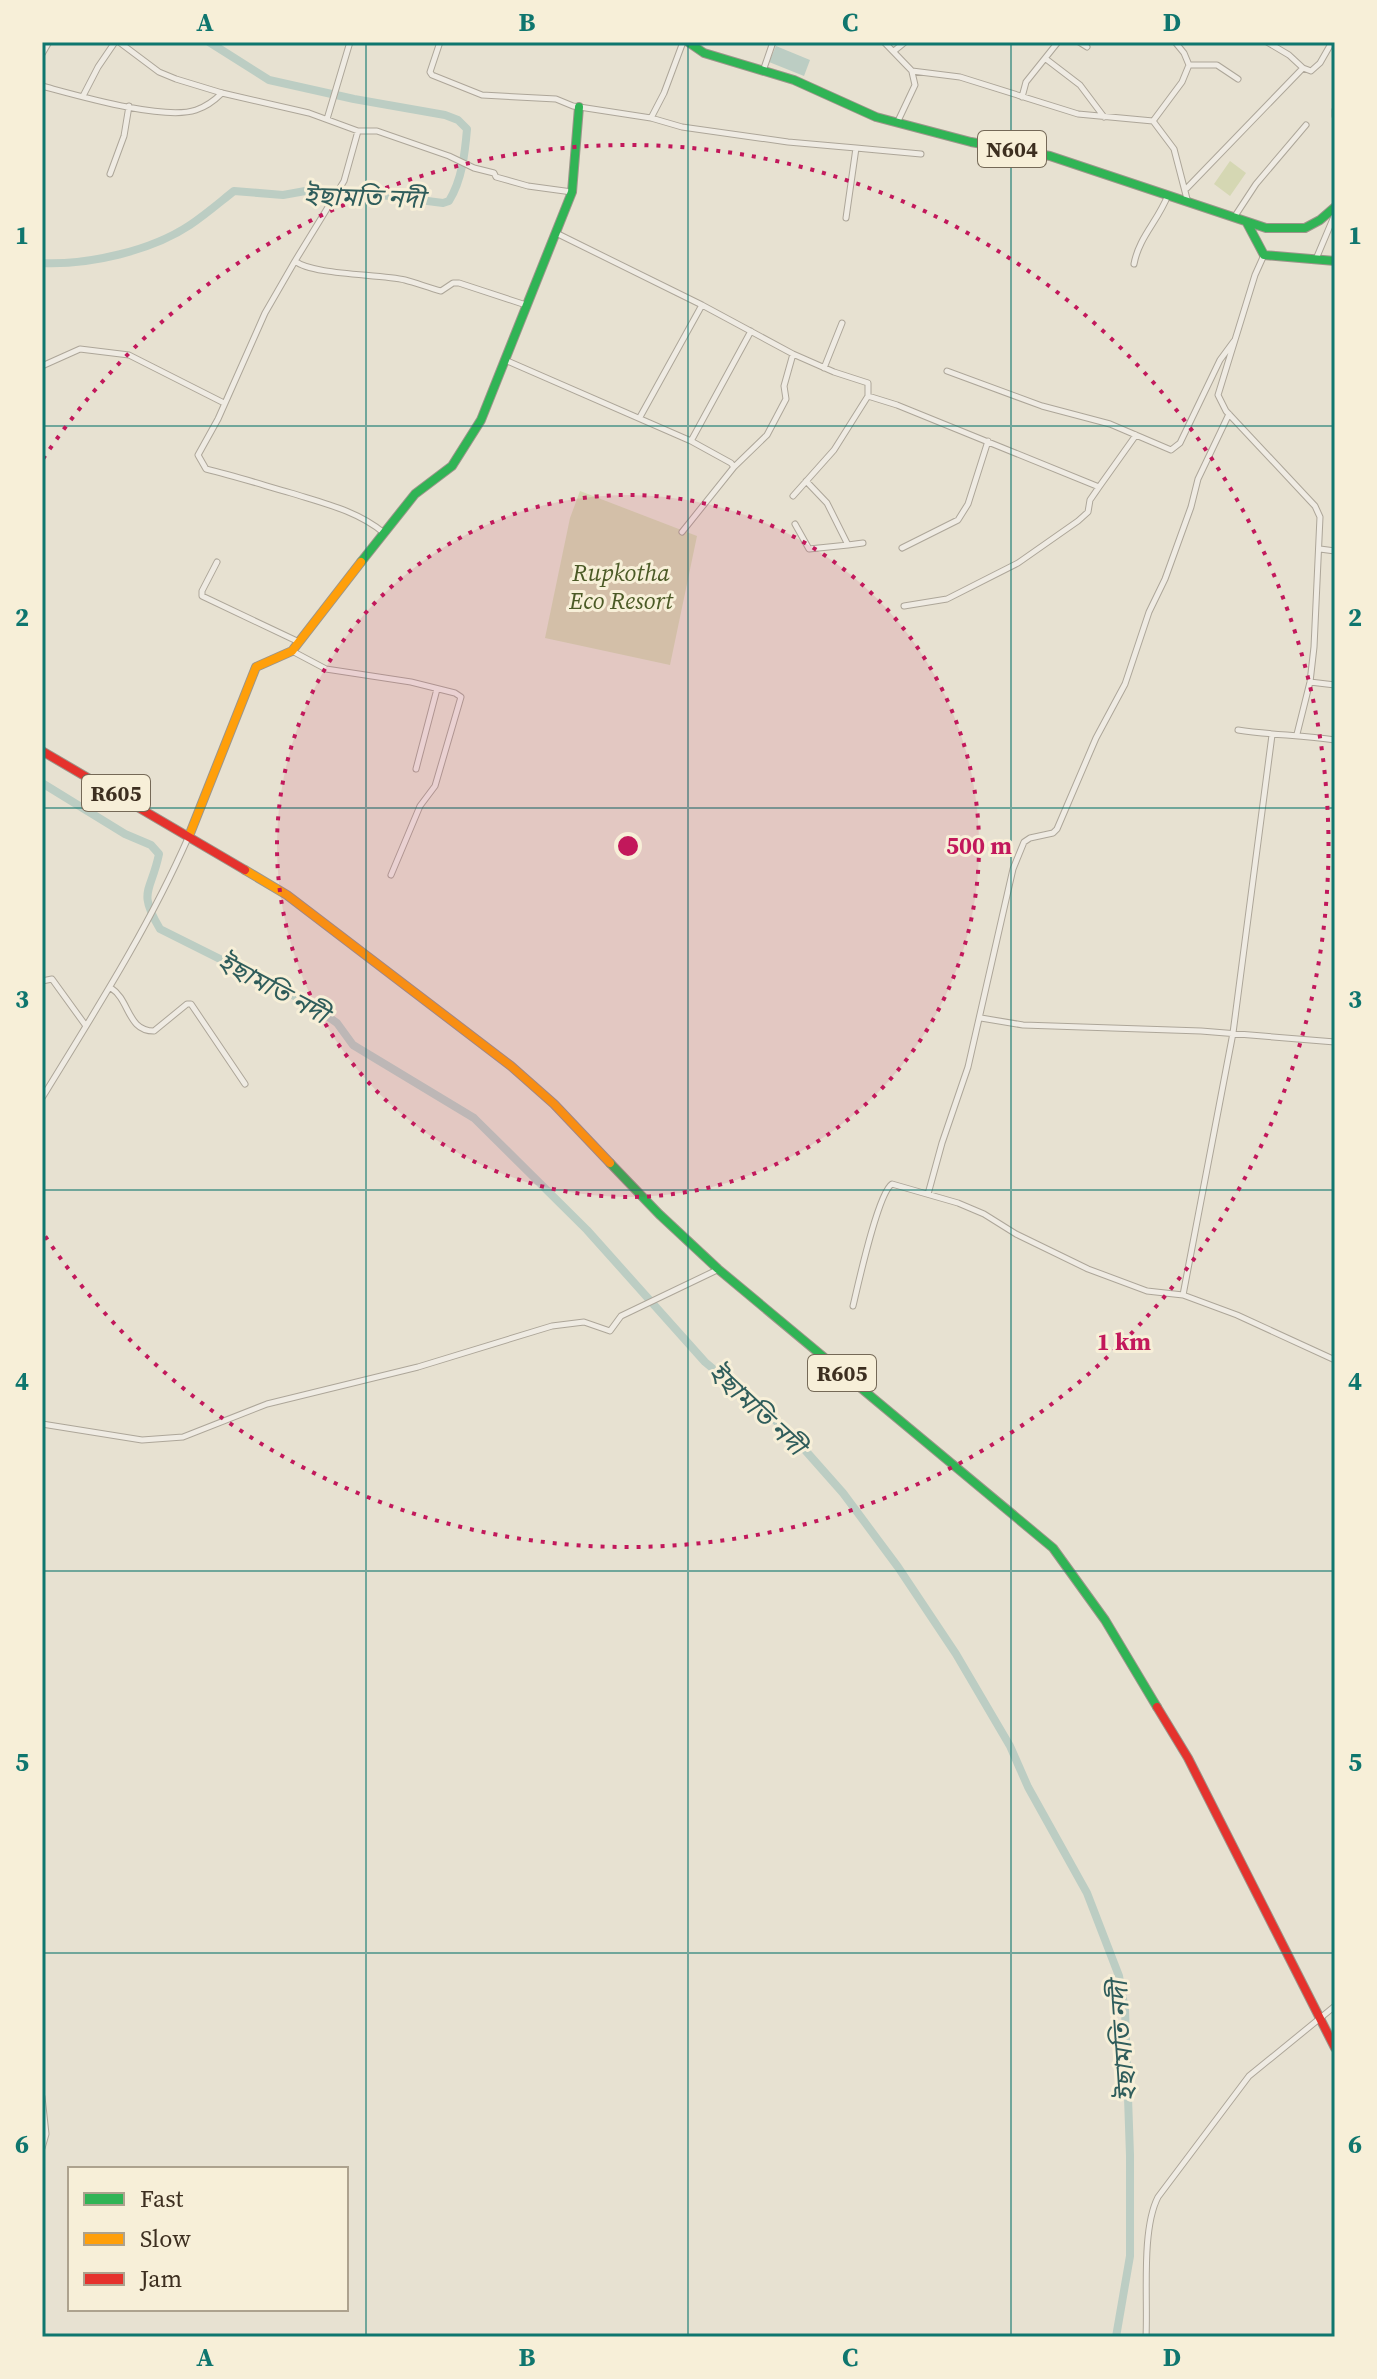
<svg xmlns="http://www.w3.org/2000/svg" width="1377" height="2379" viewBox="0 0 1377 2379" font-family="'Source Serif 4','Noto Sans Bengali',serif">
	<rect width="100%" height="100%" fill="#e7e1d1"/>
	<path fill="#d5d7b3" d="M 1230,161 L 1246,173 L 1230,196 L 1214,184 Z
		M 580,491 L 697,536 L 670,665 L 545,638 L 570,518 Z"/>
	<path fill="#bccdc3" d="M 776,46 L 810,60 L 804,76 L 769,62 Z"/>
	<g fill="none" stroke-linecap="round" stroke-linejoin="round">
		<path stroke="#bccdc3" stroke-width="8" d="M 42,263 C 89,265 151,251 190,225 C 205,215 220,202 234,191 L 283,195 L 311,190 L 350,191 L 443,203 L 449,201 C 462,180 465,153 467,129 L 458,120 L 445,115 L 354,99 L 269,80 L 209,42
			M 42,783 L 125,834 L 151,845 L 159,854 C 151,893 137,890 160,929 L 310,1004 L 337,1023 L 353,1045 L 474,1118 L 587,1230 L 705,1362 L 789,1432 L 843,1493 L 898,1567 L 956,1654 L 1010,1746 L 1028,1787 L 1087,1893 L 1119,1976 L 1125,2010 L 1130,2155 L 1130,2256 L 1116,2337"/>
		<g stroke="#ada699" stroke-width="7">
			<path id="street" d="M 119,42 L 159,72 L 176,79 L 222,93 L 309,113 L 358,131 L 377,131 L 449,156 L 474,168 L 494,173 L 496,177 L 528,186 L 572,192
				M 440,42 L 430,72 L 432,75 L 482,95 L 556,99 L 573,106 L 651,118 L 682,127 L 788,142 L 856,148 L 846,218
				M 884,42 L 912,71 L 960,77 L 1078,114 L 1153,121
				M 1079,42 L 1087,47
				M 1175,42 L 1184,53 L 1189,65 L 1182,82 L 1153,121 L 1174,149 L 1187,199
				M 1267,42 L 1289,55 L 1303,68 L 1311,71 L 1320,63 L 1332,42
				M 894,51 L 905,42
				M 42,54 L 49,42
				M 1046,59 L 1080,85 L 1104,117
				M 1189,65 L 1217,65 L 1238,79
				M 763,71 L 773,42
				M 42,86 C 76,95 164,121 196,110 C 205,107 215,100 222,93
				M 83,96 L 98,67 L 115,42
				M 1022,97 L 1026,82 L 1058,42
				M 1335,110 L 1335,116
				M 651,118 L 664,93 L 683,42
				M 327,119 L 350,42
				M 898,121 L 915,85 L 912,72
				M 358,131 L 344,181 L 295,261 C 312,275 379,274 405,280 C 417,283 429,288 441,291 L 453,283 L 459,283 L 526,305
				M 856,148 L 921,154
				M 110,174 L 124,136 L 129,106
				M 1187,188 L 1303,68
				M 1235,216 L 1256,184 L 1306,125
				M 556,233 L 702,305 L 793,354 L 834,372 L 868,383 L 868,396 L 897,405 L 1099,487 L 1136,435
				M 1264,255 L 1255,275 L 1218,395 L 1226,411 L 1315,506 L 1320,517 L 1314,647 L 1310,682 L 1297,734
				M 1316,259 L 1335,214
				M 295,261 L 265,313 L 218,419 L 198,455 L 206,469 C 235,476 263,485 291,493 C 323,503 358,511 384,533
				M 1134,264 C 1139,237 1158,221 1168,195
				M 505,360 L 691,441 L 731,463 L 734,467 L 682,532
				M 42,366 L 80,349 L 129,355 L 224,403
				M 824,368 L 842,323
				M 947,371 L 1042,406 L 1110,424 L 1171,450 L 1180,443 L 1220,360 L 1234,341
				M 640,417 L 702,305
				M 691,441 L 751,331
				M 734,467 L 767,435 L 786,399 L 784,386 L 793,354
				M 806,481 L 827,503 L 848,545 L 863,543
				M 793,496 L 834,450 L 868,396
				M 795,524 L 809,549 L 848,545
				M 902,548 L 958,520 L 968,504 L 988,441
				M 1320,549 L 1335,551
				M 217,562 L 202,591 L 202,596 L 299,642
				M 904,606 L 947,599 L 1018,563 L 1078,521 L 1088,512 L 1090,500 L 1099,487
				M 292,651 L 326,669 L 411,682 L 455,693 L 461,697 L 435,786 L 420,806 L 391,875
				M 1310,682 L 1335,685
				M 1238,730 C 1270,735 1301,735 1335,740
				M 416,769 L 437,689
				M 42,981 L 52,979 L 86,1026
				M 111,988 C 130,1000 127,1031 154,1031 L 187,1004 L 191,1004 L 245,1084
				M 981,1018 L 1023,1025 L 1201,1031 L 1335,1042
				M 42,1098 C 94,1013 148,929 188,838
				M 928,1194 L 942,1143 L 968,1067 L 1013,869 L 1024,842 L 1030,838 L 1053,833 L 1057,829 L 1096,738 L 1125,684 L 1149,612 L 1165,579 L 1191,507 L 1198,479 L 1229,414
				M 1183,1295 L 1233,1033 L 1272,735
				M 853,1306 C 858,1285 878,1193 892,1184 L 958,1203 L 984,1214 L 1016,1234 L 1088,1269 L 1147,1291 L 1183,1295 L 1237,1315 L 1335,1360
				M 42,1424 L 142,1440 L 183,1437 L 267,1404 L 418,1367 L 552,1326 L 584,1322 L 610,1331 L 621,1316 L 717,1270
				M 42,2097 L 46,2134 L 42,2148
				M 1146,2337 C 1148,2299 1141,2230 1158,2197 L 1249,2076 L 1335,2006"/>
		</g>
		<g stroke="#9c958a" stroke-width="10">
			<path id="fast" d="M 688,42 L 704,53 L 794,80 L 876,117 L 971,142 L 1050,156 L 1266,228 L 1305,228 L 1320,220 L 1335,207
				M 1247,223 L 1264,255 L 1335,261
				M 361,562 L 415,494 L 452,466 L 481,420 L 572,192 L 579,107
				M 610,1163 L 659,1214 L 718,1269 L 1053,1548 L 1105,1620 L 1157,1707"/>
		</g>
		<g stroke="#9c958a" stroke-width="10">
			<path id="slow" d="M 189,836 L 256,667 L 292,651 L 361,562
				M 245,870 L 287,895 L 511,1066 L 554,1104 L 610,1163"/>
		</g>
		<g stroke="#9c958a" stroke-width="10">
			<path id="jam" d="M 42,751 L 245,870
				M 1157,1707 L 1188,1758 L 1335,2048"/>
		</g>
		<use href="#street" stroke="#efebe3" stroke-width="5"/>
		<use href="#fast" stroke="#30b455" stroke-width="8"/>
		<use href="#slow" stroke="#ff9f0a" stroke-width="8"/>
		<use href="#jam" stroke="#e5322d" stroke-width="8"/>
	</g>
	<path fill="none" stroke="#0f766e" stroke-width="2" stroke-opacity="0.55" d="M 366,42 L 366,2337M 688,42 L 688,2337M 1011,42 L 1011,2337M 42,426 L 1335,426M 42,808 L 1335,808M 42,1190 L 1335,1190M 42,1571 L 1335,1571M 42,1953 L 1335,1953"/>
	<circle cx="628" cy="846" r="351" fill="#c2185b" fill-opacity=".12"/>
	<g fill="none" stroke="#c2185b" stroke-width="4" stroke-dasharray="4 8">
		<circle cx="628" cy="846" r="351"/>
		<path d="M43 459A701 701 0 1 1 43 1233"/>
	</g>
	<g text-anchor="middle" stroke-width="6" stroke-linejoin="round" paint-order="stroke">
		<g fill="#f7efd8" stroke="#756957" stroke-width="2">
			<rect x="978" y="131" width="68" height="36" rx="6"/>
			<rect x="82" y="775" width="68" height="36" rx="6"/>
			<rect x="808" y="1355" width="68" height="36" rx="6"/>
		</g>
		<g font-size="22" font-weight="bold" fill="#3d2f20">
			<text x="1012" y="157">N604</text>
			<text x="116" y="801">R605</text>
			<text x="842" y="1381">R605</text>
		</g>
		<g font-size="24" font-style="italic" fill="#4b5a26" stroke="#f7efd8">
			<text x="621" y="581">Rupkotha<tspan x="621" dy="28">Eco Resort</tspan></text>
		</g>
		<g font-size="26" font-style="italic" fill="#2f5d5b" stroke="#f7efd8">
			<text transform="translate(364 197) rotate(2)" y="9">ইছামতি নদী</text>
			<text transform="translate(273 988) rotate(28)" y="9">ইছামতি নদী</text>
			<text transform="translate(757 1409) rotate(43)" y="9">ইছামতি নদী</text>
			<text transform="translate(1122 2041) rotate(-94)" y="9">ইছামতি নদী</text>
		</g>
	</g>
	<circle cx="628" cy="846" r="12" fill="#c2185b" stroke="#f7efd8" stroke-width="4"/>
	<g font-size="24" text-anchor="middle" font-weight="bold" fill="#c2185b" stroke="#f7efd8" stroke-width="6" stroke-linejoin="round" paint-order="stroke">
		<text x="979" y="854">500 m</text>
		<text x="1124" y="1350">1 km</text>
	</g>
	<rect width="1377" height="2379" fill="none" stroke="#f7efd8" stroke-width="88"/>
	<rect x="68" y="2167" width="280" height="144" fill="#f7efd8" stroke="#ada28e" stroke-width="2"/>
	<rect x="84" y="2193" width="40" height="12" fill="#30b455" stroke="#ada28e" stroke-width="2"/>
	<text x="140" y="2207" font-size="24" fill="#3d2f20">Fast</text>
	<rect x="84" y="2233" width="40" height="12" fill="#ff9f0a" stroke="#ada28e" stroke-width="2"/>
	<text x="140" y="2247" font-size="24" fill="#3d2f20">Slow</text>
	<rect x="84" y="2273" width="40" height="12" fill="#e5322d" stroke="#ada28e" stroke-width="2"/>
	<text x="140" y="2287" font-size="24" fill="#3d2f20">Jam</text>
	<rect x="44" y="44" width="1289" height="2291" fill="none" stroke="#0f766e" stroke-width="3"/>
	<g font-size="26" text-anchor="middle" font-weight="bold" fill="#0f766e">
		<text x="205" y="31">A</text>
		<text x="527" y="31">B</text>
		<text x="850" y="31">C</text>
		<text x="1172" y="31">D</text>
		<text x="22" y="244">1</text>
		<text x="1355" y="244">1</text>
		<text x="22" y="626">2</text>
		<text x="1355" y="626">2</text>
		<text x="22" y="1008">3</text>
		<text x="1355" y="1008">3</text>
		<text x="22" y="1390">4</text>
		<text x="1355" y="1390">4</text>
		<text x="22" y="1771">5</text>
		<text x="1355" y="1771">5</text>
		<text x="22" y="2153">6</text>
		<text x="1355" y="2153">6</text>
		<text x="205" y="2366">A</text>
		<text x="527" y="2366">B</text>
		<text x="850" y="2366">C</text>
		<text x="1172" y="2366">D</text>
	</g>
</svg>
